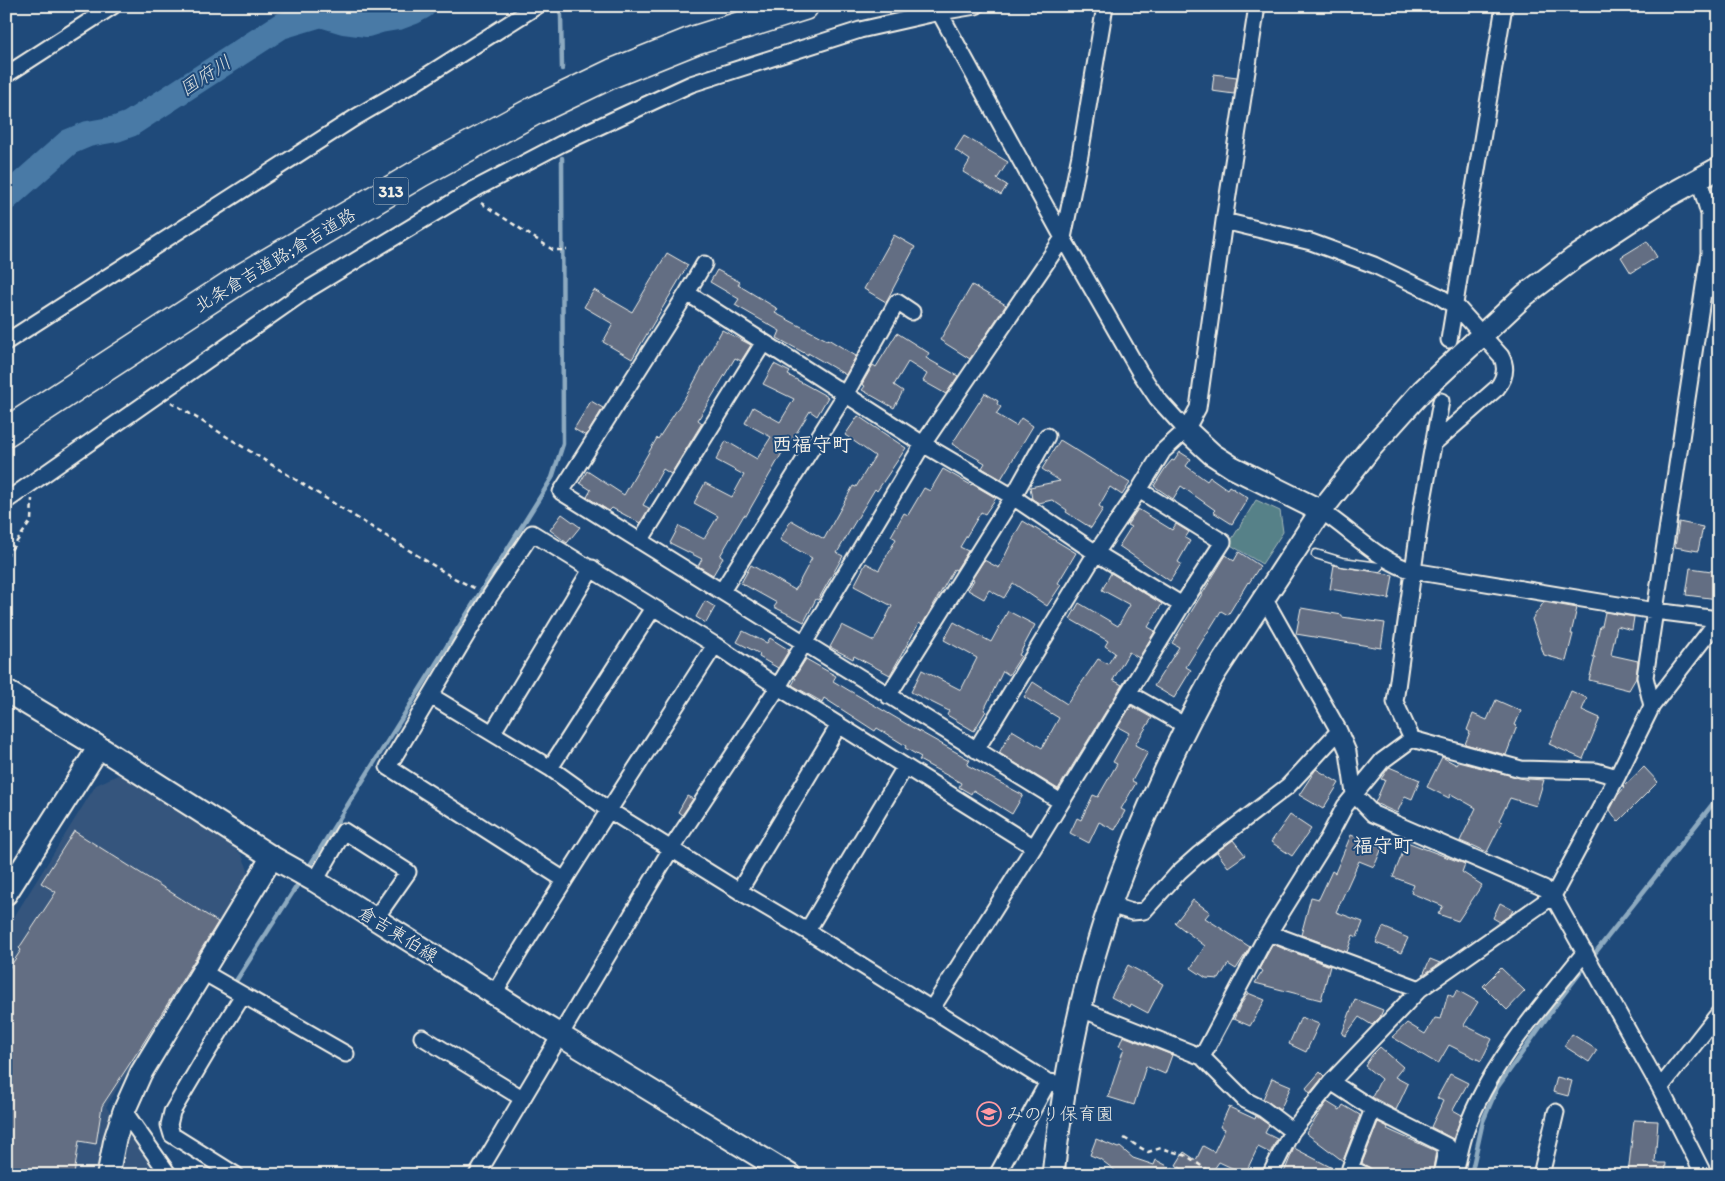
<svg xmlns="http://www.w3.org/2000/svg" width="1725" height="1181" viewBox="0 0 1725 1181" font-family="Itim,'Klee One',sans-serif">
	<rect width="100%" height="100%" fill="#1f4a7a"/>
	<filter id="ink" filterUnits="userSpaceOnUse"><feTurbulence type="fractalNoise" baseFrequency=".02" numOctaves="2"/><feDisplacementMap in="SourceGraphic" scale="10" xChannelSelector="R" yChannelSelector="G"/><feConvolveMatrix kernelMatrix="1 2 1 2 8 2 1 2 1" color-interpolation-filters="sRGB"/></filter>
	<g filter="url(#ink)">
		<path fill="#34557d" d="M 122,773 L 235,843 L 233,847 L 242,855 L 250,875 L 106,1107 L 161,1175 L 6,1175 L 6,925 L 9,925 L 96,785 Z"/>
		<path fill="#578188" stroke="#a6b9b8" d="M 1256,500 L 1280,511 L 1283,532 L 1262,564 L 1229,544 Z"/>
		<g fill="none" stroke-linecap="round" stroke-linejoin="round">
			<path stroke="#8daac0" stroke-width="4.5" d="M 559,6 L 561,16 L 562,69
				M 307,870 L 552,478 L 563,444 L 562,158
				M 1591,958 L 1719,796
				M 236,981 L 300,881
				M 1471,1175 L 1483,1121 L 1497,1088 L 1560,999 L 1587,964"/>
			<path stroke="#487aa6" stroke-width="26" d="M 6,198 L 69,142 L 88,134 L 116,129 L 130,124 L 281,26 L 321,14 L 344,21 L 367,24 L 380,20 L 398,17 L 414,11 L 423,6"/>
		</g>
		<path fill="#646e83" stroke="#f4f1e8" d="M 1214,74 L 1237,77 L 1234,94 L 1212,91 Z
			M 964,136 L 1008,162 L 997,179 L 1007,185 L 1001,195 L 963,172 L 970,160 L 955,150 Z
			M 894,235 L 915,247 L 886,302 L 864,289 Z
			M 1647,241 L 1657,257 L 1631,273 L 1621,257 Z
			M 667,253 L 688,265 L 632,359 L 603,342 L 613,324 L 584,307 L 594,290 L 632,312 Z
			M 717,270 L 740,282 L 738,285 L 778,309 L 775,313 L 827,340 L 828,339 L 856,356 L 846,375 L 808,353 L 808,355 L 777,338 L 780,331 L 735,305 L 739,299 L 710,282 Z
			M 972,285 L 1006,305 L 970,359 L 940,340 Z
			M 722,330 L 751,345 L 741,361 L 735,358 L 698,420 L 702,423 L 671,474 L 663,469 L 643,505 L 649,508 L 640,523 L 612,508 L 609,511 L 587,497 L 591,490 L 580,483 L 587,471 L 624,495 L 657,438 L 658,439 L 691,388 Z
			M 897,333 L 929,353 L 926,358 L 958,376 L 946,394 L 923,381 L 927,374 L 908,362 L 894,385 L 903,391 L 894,408 L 862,390 L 865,386 L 862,384 L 873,365 L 876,367 Z
			M 774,364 L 790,372 L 788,375 L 828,397 L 817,416 L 810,411 L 792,440 L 790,439 L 746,516 L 744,515 L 720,556 L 723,558 L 713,575 L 698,566 L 702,559 L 670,543 L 679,526 L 704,539 L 718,516 L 694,503 L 705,483 L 732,497 L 744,475 L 716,460 L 726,441 L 757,459 L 771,437 L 745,423 L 753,407 L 780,422 L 794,399 L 763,384 Z
			M 985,393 L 998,401 L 997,404 L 1001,407 L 996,414 L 1016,426 L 1021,418 L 1033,426 L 1001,479 L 982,468 L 985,463 L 952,444 Z
			M 591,401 L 603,408 L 586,436 L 574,429 Z
			M 858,416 L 906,448 L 877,491 L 875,489 L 852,527 L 837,553 L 843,556 L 818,600 L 816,599 L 804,622 L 774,607 L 777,603 L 741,583 L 751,565 L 795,590 L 812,558 L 780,540 L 791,520 L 824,539 L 853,486 L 856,487 L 875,456 L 845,435 Z
			M 1060,440 L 1130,483 L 1122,495 L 1110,487 L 1099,506 L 1103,509 L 1091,528 L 1066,512 L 1067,510 L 1052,500 L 1039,503 L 1032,499 L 1030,487 L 1060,481 L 1042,469 Z
			M 1180,452 L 1191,459 L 1186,466 L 1207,481 L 1210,477 L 1227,489 L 1229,486 L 1248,498 L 1232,524 L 1213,512 L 1215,510 L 1181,486 L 1173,499 L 1154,486 L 1166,467 L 1172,460 L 1174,461 Z
			M 943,469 L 971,485 L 972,484 L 996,498 L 985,514 L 981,512 L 960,547 L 968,551 L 956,570 L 954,569 L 922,625 L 919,623 L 890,675 L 854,656 L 853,659 L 830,647 L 842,625 L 874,641 L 892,606 L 854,586 L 866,563 L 879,570 L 896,539 L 891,536 L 904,513 L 908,515 L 924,488 L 930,491 Z
			M 1138,509 L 1172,530 L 1176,524 L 1189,532 L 1185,538 L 1190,541 L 1178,562 L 1181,564 L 1170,581 L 1119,546 L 1131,527 L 1127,525 Z
			M 562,514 L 580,527 L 567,543 L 550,530 Z
			M 1023,521 L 1076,553 L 1058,583 L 1061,585 L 1047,606 L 1013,583 L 1004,598 L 989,590 L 984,599 L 968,590 L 974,580 L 972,579 L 984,560 L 999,568 L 1015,535 Z
			M 1679,522 L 1703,527 L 1698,551 L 1675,547 Z
			M 1239,552 L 1260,566 L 1249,583 L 1248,582 L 1228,615 L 1221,611 L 1186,667 L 1191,670 L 1174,698 L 1154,686 L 1179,647 L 1172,643 L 1226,555 L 1234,561 Z
			M 1334,565 L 1393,575 L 1389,599 L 1330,589 Z
			M 1690,568 L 1719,572 L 1718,599 L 1686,595 Z
			M 1111,573 L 1162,604 L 1148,627 L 1155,631 L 1139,658 L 1129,652 L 1113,680 L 1122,685 L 1058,789 L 999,753 L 1012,730 L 1042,748 L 1059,718 L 1024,697 L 1033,682 L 1067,704 L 1098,659 L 1108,664 L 1115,653 L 1105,646 L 1108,641 L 1070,619 L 1079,603 L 1118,626 L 1130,605 L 1102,590 Z
			M 705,601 L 715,607 L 706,623 L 696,617 Z
			M 1544,602 L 1577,608 L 1571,634 L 1573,634 L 1566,661 L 1544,655 L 1532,619 Z
			M 1301,608 L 1342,615 L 1342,617 L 1385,623 L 1381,648 L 1296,634 Z
			M 1008,611 L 1035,625 L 1019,655 L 1021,656 L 1009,675 L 1003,671 L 984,710 L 986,711 L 974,731 L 947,715 L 949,711 L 911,692 L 922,670 L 961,690 L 977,658 L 944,640 L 954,622 L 991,642 Z
			M 1605,612 L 1634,617 L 1632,630 L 1617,626 L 1611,655 L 1638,661 L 1636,678 L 1629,690 L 1589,680 L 1595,657 L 1593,657 L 1600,626 L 1602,626 Z
			M 743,631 L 767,643 L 770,638 L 789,650 L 778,668 L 759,657 L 760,654 L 737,642 Z
			M 806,659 L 836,676 L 833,681 L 915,729 L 970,760 L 967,765 L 1023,795 L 1012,814 L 973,790 L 971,794 L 959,787 L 961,783 L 919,760 L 921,757 L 905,748 L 906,746 L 877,728 L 875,731 L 824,698 L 822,702 L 792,685 L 796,678 L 794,678 Z
			M 1571,691 L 1587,698 L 1582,710 L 1600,718 L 1583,759 L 1549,744 Z
			M 1496,700 L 1521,711 L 1515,725 L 1517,726 L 1506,755 L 1465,744 L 1470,732 L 1467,730 L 1473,714 L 1487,720 Z
			M 1131,706 L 1152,718 L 1135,745 L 1148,752 L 1132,781 L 1136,783 L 1121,809 L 1125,811 L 1115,830 L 1099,822 L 1089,843 L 1070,833 L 1077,818 L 1081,820 L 1093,795 L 1098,797 L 1117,764 L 1113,762 L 1129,733 L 1118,727 Z
			M 1442,757 L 1457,765 L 1459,762 L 1528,780 L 1528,779 L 1544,780 L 1536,806 L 1510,798 L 1499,820 L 1502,822 L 1487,852 L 1472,845 L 1472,846 L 1460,841 L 1476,808 L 1451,794 L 1449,798 L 1427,787 Z
			M 1389,767 L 1420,780 L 1412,799 L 1405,796 L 1397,813 L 1375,803 L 1385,780 L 1381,779 Z
			M 1644,767 L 1658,782 L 1618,822 L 1610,810 L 1618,795 L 1624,788 L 1623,787 Z
			M 1316,769 L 1339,783 L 1323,809 L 1299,795 Z
			M 687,796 L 693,799 L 682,815 L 678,812 Z
			M 1290,815 L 1311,829 L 1292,856 L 1271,842 Z
			M 74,831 L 218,922 L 144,1042 L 102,1106 L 96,1144 L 79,1141 L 74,1175 L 6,1175 L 6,973 L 21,950 L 19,948 L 56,892 L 41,883 Z
			M 1351,835 L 1382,848 L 1374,867 L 1359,861 L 1336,912 L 1363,922 L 1357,937 L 1353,935 L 1347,952 L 1301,935 L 1311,897 L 1319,899 L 1332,871 L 1335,873 Z
			M 1233,840 L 1245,855 L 1228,867 L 1217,852 Z
			M 1407,842 L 1465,864 L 1462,872 L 1482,885 L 1458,921 L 1438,914 L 1443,906 L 1411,893 L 1414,885 L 1393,877 Z
			M 1193,900 L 1210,912 L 1205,918 L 1250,947 L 1236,969 L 1228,964 L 1219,979 L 1206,978 L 1191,968 L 1205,946 L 1175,923 Z
			M 1500,903 L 1513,910 L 1511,914 L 1500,922 L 1493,918 Z
			M 1383,927 L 1408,938 L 1401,953 L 1376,943 Z
			M 1273,944 L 1293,953 L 1293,952 L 1330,966 L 1321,1000 L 1255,983 L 1263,971 L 1259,969 Z
			M 1430,959 L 1440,963 L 1423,975 Z
			M 1128,965 L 1163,984 L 1148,1013 L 1131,1004 L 1130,1007 L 1111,997 Z
			M 1501,968 L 1525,991 L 1507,1010 L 1483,986 Z
			M 1457,990 L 1478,1002 L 1464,1025 L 1492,1039 L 1481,1061 L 1449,1045 L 1438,1064 L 1392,1037 L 1407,1023 L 1425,1034 L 1435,1018 L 1441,1019 L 1448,994 L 1453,997 Z
			M 1248,993 L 1265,1000 L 1250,1026 L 1234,1019 L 1240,1006 Z
			M 1355,999 L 1383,1010 L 1380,1017 L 1372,1025 L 1359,1017 L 1345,1036 L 1342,1034 Z
			M 1301,1017 L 1319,1024 L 1306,1052 L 1289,1044 Z
			M 1572,1034 L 1597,1050 L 1589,1062 L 1564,1046 Z
			M 1123,1036 L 1172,1055 L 1165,1074 L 1146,1066 L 1134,1105 L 1108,1097 L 1124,1048 L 1119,1046 Z
			M 1380,1047 L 1403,1067 L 1395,1077 L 1408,1084 L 1396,1110 L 1372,1097 L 1381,1079 L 1365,1066 L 1372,1055 Z
			M 1320,1072 L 1324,1076 L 1310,1093 L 1306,1088 Z
			M 1450,1074 L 1468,1083 L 1453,1110 L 1462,1115 L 1453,1139 L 1431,1127 L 1443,1101 L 1437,1098 Z
			M 1557,1077 L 1572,1081 L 1568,1096 L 1553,1092 Z
			M 1272,1078 L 1291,1086 L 1280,1110 L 1263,1099 Z
			M 1327,1102 L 1340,1110 L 1343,1105 L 1360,1115 L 1343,1161 L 1306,1133 Z
			M 1229,1107 L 1255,1119 L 1256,1116 L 1269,1125 L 1265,1133 L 1277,1139 L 1270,1153 L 1258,1147 L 1245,1174 L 1219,1162 L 1210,1175 L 1191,1175 L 1176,1165 L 1184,1152 L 1196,1160 L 1203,1146 L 1214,1152 L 1225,1129 L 1220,1127 Z
			M 1634,1120 L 1658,1121 L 1655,1163 L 1666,1163 L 1665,1175 L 1628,1175 Z
			M 1378,1122 L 1388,1127 L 1387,1129 L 1436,1151 L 1432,1175 L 1379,1175 L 1362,1163 Z
			M 1096,1139 L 1118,1148 L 1120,1147 L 1133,1158 L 1154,1165 L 1156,1160 L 1185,1175 L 1121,1175 L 1100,1159 L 1090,1155 Z
			M 1294,1148 L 1342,1173 L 1344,1175 L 1283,1175 Z"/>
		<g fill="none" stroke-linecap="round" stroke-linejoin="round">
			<g stroke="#f4f1e8" stroke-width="11">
				<path id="lane" d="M 1316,554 L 1342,562 L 1379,567"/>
			</g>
			<g stroke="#f4f1e8" stroke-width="19">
				<path id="street" d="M 936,6 L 1063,238 L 1139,371 L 1157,398 L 1186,430
					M 6,75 L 113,6
					M 1224,221 L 1311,242 L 1374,265 L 1439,296 L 1459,309 L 1501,356 C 1507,367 1505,378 1497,388 L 1434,443
					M 704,264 L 687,293 L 561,492 L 1061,802
					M 687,293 L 923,444 L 1013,497 L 1096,553 L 1182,605
					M 1703,293 L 1719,283
					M 1449,340 L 1504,6
					M 6,342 L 356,117 L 418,81 L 537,6
					M 6,501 L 307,290 L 471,191 L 561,144 L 691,84 L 860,30 L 940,12 L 976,6
					M 1321,511 C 1351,530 1378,561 1413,571 L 1655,611 L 1718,619
					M 640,541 L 764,342
					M 722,591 L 845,395 L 897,302 L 912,312
					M 1264,598 L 1339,731 L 1348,752 L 1354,794 L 1373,814 L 1544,888 L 1553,896 L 1660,1088 L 1704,1175
					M 1128,693 L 1186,726
					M 431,696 L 550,768 L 610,811 L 739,891 L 807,931 L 1048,1082 L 1065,1084
					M 888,696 L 1013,497 L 1047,436
					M 1652,706 L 1645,677 L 1709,253 L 1709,214 L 1699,179
					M 493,732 L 592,568
					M 1412,739 L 1395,702 L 1422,506 L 1441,401
					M 976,750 L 1096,553 L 1139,490 L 1163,451 L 1186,430 L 1198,408 L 1224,221 L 1257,6
					M 550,768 L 653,608
					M 563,879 L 388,767 L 490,596 L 532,533 L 715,645 L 778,687 L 1034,847
					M 315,881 L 344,831 L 408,872 L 375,919
					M 739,891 L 839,725
					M 1110,905 L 1132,912 L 1144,911 L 1179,872 L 1198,855 L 1288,786 L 1339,731
					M 807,931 L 905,767
					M 1269,933 L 1420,989
					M 203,972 L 346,1054
					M 494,994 C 565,876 641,761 715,645
					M 1081,1009 L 1202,1057
					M 931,1010 L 1034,847 L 1182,605 L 1223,542 L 1139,490
					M 422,1037 L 522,1098
					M 1331,1082 L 1373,1109 L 1447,1146 L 1441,1175
					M 1660,1088 L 1719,1013
					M 124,1111 L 169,1175
					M 1292,1131 L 1263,1109 L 1245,1100 L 1202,1057 L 1262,944 L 1328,838 L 1345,806 L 1382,761 L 1412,739 L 1521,769 L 1596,771 L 1617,777
					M 236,1175 L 172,1135 L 169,1125 L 172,1112 L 207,1053 L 243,995
					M 477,1175 L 671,849 L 778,687 L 923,444 L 1063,238 L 1080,155 L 1105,6
					M 997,1175 L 1048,1082
					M 1270,1175 L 1292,1131 L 1331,1082 L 1420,989 L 1553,896 L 1617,777 L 1652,706 L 1719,619
					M 1365,1175 L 1350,1168 L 1373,1109
					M 1455,1175 C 1458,1160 1461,1144 1466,1130 C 1488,1066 1543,1004 1585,952
					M 1541,1175 L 1556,1112"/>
			</g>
			<g stroke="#f4f1e8" stroke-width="25">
				<path id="secondary" d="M 1186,430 L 1212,454 L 1232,467 L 1321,511
					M 6,691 L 99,747 L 272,857 L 315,881 L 561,1036 L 790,1175
					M 6,894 L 99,747
					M 108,1175 L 115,1139 L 124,1111 L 141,1073 L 272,857
					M 1053,1175 C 1062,1093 1076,1012 1101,933 C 1112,896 1127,859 1142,823 C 1164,772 1187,721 1215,673 L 1321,511 L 1369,450 L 1422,391 L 1525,295 L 1574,258 L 1668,196 L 1719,168"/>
			</g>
			<g stroke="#f4f1e8" stroke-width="31">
				<path id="highway" d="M 6,432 L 237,281 L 420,173 L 534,111 L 613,73 L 695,40 L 804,6"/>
			</g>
			<path stroke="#f4f1e8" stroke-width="2.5" stroke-dasharray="5 4" stroke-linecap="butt" d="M 481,203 L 553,250 L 567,250
				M 171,402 L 452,577 L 478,590
				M 6,557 L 31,521 L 32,499
				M 1124,1138 L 1148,1152 L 1161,1148 L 1187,1156 L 1214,1175"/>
			<use href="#lane" stroke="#1f4a7a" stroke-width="8"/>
			<use href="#street" stroke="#1f4a7a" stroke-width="15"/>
			<use href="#secondary" stroke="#1f4a7a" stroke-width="21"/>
			<use href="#highway" stroke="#1f4a7a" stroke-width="28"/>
		</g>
	</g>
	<defs>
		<g id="school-ring" transform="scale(1.25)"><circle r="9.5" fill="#1f4a7a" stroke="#ff9aa2" stroke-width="1.5"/><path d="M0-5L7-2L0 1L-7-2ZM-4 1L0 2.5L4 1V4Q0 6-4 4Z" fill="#ff9aa2"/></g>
	</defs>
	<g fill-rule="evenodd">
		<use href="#school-ring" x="989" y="1114"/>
	</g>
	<g text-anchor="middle" stroke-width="4" stroke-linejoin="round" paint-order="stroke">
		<rect fill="#1f4a7a" stroke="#b4bfc7" stroke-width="1" x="373.5" y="177.5" width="35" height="27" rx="4"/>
		<g font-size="16" font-weight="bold" fill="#f4f1e8">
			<text x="391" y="197">313</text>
		</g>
		<g font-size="18" fill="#f4f1e8" stroke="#1f4a7a">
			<text transform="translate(275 260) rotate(-31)" y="6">北条倉吉道路;倉吉道路</text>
			<text transform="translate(398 934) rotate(32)" y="6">倉吉東伯線</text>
		</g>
		<g font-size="18" fill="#f4f1e8" stroke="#1f4a7a" text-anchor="start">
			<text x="1006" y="1120">みのり保育園</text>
		</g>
		<g font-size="19" font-style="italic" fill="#dadfde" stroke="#1f4a7a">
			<text transform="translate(205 75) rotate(-33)" y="7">国府川</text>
		</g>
		<g font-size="20" font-weight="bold" fill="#f4f1e8" stroke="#1f4a7a">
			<text x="812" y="451">西福守町</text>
			<text x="1383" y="852">福守町</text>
		</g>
	</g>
	<rect width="1725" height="1181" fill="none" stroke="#1f4a7a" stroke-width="25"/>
	<rect x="12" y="12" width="1700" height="1156" fill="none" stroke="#f4f1e8" stroke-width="2" filter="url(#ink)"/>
</svg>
